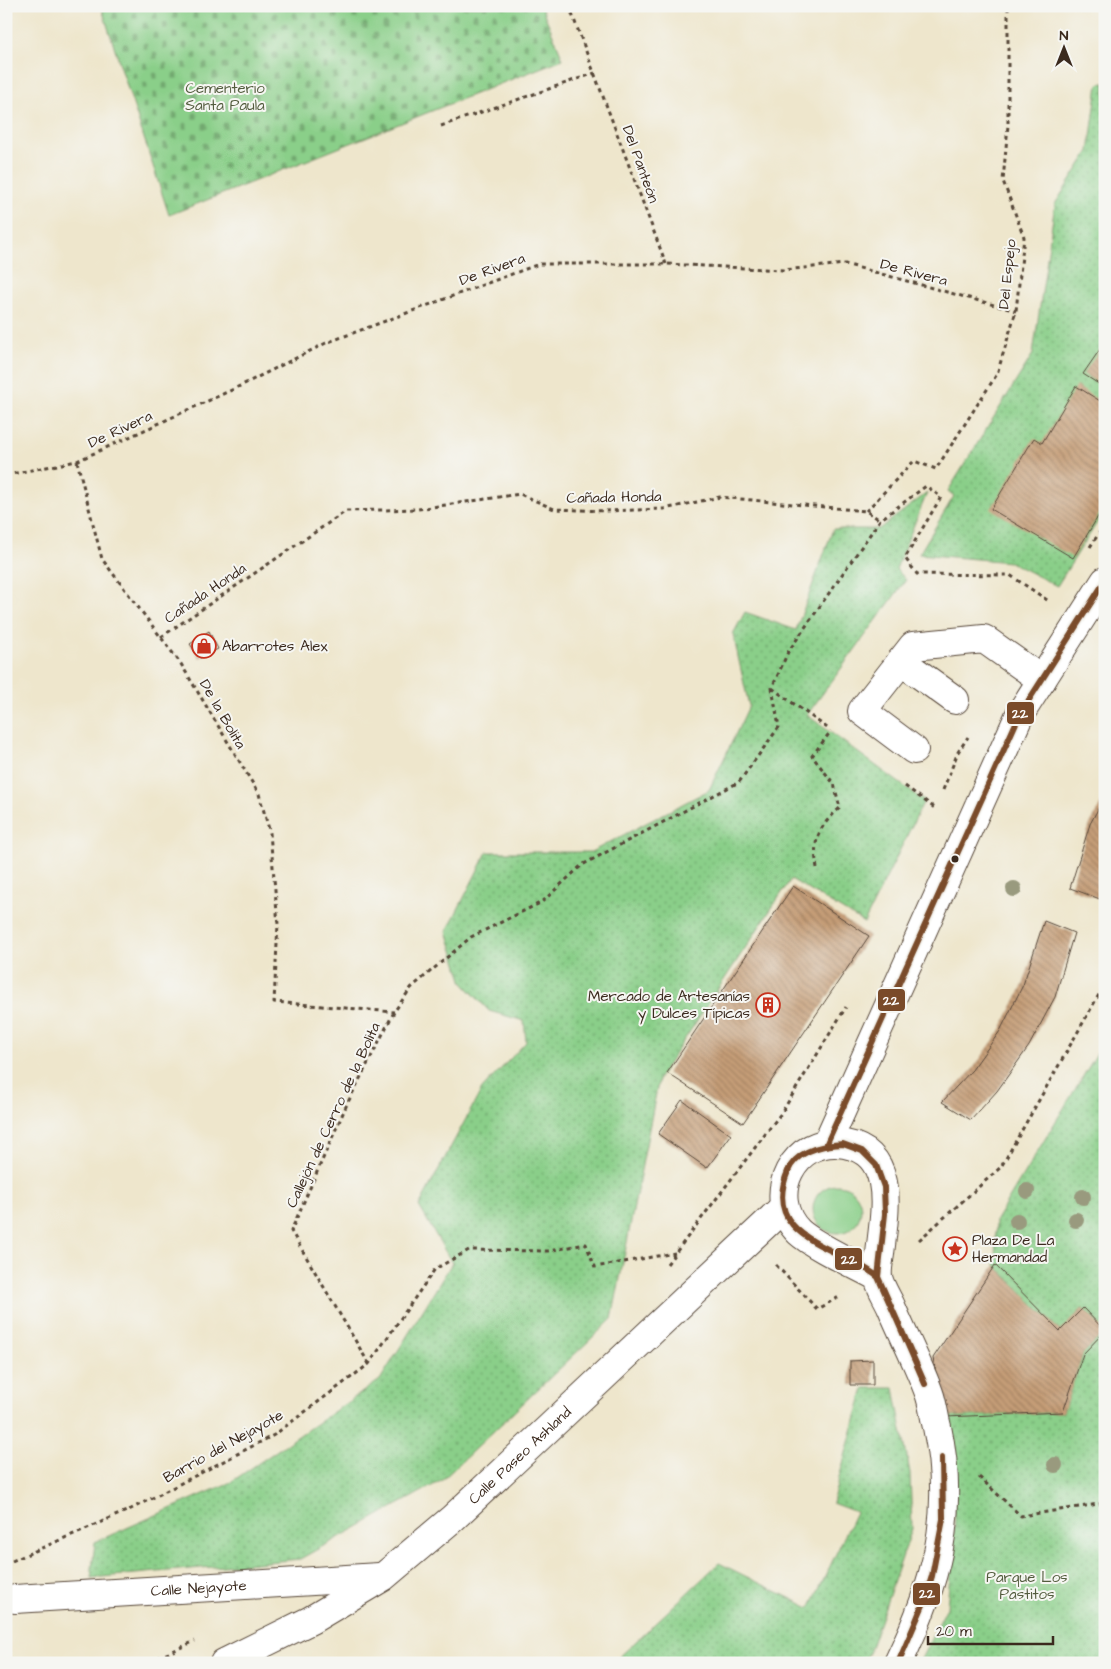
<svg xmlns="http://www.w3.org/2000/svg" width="1111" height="1669" viewBox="0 0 1111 1669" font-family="'Architects Daughter',sans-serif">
	<defs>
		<pattern id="grass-dots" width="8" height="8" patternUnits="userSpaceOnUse" patternTransform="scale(1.25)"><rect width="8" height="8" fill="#8acf89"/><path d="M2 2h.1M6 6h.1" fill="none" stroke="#72a86f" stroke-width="1.8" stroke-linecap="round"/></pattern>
		<pattern id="cemetery-stones" width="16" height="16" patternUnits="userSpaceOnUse" patternTransform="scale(1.25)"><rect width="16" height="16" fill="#8acf89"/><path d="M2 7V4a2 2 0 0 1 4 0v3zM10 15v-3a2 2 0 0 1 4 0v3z" fill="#72a86f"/></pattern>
		<pattern id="building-back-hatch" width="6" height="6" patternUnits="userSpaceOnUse" patternTransform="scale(1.25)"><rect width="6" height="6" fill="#c59d77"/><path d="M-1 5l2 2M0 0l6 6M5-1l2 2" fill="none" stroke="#a18061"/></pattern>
	</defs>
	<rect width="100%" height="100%" fill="#f6f6f2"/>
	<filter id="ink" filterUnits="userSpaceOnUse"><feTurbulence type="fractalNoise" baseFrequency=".02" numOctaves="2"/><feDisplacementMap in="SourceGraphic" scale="10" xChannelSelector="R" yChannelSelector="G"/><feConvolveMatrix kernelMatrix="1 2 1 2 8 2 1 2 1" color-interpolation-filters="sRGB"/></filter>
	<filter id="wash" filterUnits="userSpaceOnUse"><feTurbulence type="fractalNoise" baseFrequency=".0096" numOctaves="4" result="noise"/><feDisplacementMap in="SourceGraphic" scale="20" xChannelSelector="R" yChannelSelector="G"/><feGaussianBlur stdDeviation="1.12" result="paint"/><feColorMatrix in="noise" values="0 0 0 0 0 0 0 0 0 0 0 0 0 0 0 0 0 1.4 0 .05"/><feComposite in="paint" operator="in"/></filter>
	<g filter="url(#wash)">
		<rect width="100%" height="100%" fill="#eee6cc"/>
		<path fill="url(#grass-dots)" stroke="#627c54" d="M 1105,83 L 1105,510 L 1057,586 L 1010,562 L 919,554 L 954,496 L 948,491 L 1033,354 L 1055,204 L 1089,151 L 1098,84 Z
			M 927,493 L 896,569 L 906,580 L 807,715 L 924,801 L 864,923 L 791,879 L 659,1078 L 612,1319 L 441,1481 L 300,1559 L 91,1578 L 95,1542 L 231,1482 L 380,1380 L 452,1263 L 419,1206 L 482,1089 L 526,1042 L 524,1021 L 489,1011 L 463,983 L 447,931 L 487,852 L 591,852 L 709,790 L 749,706 L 733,634 L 745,612 L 796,630 L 833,529 L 879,529 Z
			M 1105,1040 L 1105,1331 L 1083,1308 L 1060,1331 L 995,1265 L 996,1220 Z
			M 1105,1332 L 1105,1663 L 919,1663 L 947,1607 L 955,1520 L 945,1417 L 1063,1412 L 1083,1354 Z
			M 864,1388 L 894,1388 L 910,1473 L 912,1529 L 869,1653 L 863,1663 L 613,1663 L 719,1563 L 810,1608 L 856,1512 L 832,1503 Z"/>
		<path fill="url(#cemetery-stones)" stroke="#627c54" d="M 101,6 L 541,6 L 563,59 L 169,215 Z"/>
		<path fill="#8acf89" stroke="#627c54" d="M813 1209a24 24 0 1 1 48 0a24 24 0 1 1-48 0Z"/>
		<g id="blocks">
			<path fill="url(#building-back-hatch)" d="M 1105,342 L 1105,388 L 1083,374 Z
				M 1076,386 L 1105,404 L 1105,505 L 1073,558 L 991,509 L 1034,438 L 1042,443 Z
				M 209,631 L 218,649 L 200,658 L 190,644 Z
				M 1105,796 L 1105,885 L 1100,899 L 1070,888 L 1090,824 Z
				M 793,886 L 869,936 L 743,1123 L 667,1073 Z
				M 1044,921 L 1074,933 L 1055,997 L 1029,1046 L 997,1091 L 971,1120 L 942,1102 L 972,1070 L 1000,1031 L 1023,985 Z
				M 682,1100 L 731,1135 L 707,1168 L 658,1134 Z
				M 995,1265 L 1060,1331 L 1083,1308 L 1105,1331 L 1083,1354 L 1063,1412 L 945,1417 L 933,1358 Z
				M 873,1360 L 873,1385 L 850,1385 L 850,1361 Z"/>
		</g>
	</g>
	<g filter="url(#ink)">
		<use href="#blocks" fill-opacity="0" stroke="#564638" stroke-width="1"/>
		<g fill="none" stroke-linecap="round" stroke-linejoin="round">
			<g stroke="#564638" stroke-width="30">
				<g id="minor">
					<path d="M 901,661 L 955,700"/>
					<path d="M 914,750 L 862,711 L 913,646 L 984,639 L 1042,680"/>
					<path d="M 827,1143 L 1020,714 L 1105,581"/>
					<path d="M 878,1277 C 858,1266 814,1246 799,1232 C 763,1197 794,1134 845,1144 C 898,1154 884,1215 880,1254 C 879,1261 877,1270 878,1277 C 880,1287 887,1297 891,1306 C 903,1335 918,1363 929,1393 C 933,1404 934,1416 937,1427 C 956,1515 936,1584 898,1663"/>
					<path id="s1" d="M 15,1599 L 379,1577"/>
					<path id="s2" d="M 224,1663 L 311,1620 L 383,1577 L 453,1518 L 784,1207"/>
				</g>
			</g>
			<path stroke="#564638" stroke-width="3" stroke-dasharray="4 4" stroke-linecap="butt" d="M 569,6 L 666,264
				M 441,126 L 595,73
				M 77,461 L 102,559 L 181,664 L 259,794 L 270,833 L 278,924 L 274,1002 L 394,1012
				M 6,475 L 77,461 L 236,388 L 326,343 L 539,264 L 666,264 L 783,270 L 845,264 L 1016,311
				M 866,511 L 914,461 L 936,469 L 997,374 L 1016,311 L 1024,237 L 1003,181 L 1008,125 L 1008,6
				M 1090,547 L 1105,524
				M 161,637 L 346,511 L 418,509 L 520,494 L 554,509 L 606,511 L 664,509 L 720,497 L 866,511 L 880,520
				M 772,688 L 830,730
				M 905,786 L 936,809
				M 943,790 L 958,752 L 968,737
				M 817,868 C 812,840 819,826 840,808 L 834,784 L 812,756 L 831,731
				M 919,1240 L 1001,1167 L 1105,984
				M 667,1264 L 782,1112 L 846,1007
				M 776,1265 L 817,1309 L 839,1297
				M 369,1364 L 291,1231 L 347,1104 L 394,1012 L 411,988 L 471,937 L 542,902 L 582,865 L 739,782 L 779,727 L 772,688 L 788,652 L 880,520 L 926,486 L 941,497 L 905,558 L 917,574 L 1010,575 L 1050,602
				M 979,1477 L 1021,1516 L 1105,1503
				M 12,1561 L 131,1509 L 274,1435 L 369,1364 L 435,1269 L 469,1250 L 548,1251 L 586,1244 L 595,1267 L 675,1253
				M 135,1663 L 151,1661 L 195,1641"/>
			<use href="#minor" stroke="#fff" stroke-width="28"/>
			<g stroke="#f6f6f2" stroke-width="10">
				<path id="bus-1" d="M 827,1143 L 1020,714 L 1105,581
					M 843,1144 L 862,1151 L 876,1165 L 884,1187 L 885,1214 L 878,1277 C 843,1247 759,1240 788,1171 C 797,1150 822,1145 843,1144 Z
					M 878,1277 L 901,1329
					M 878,1277 L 901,1329
					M 901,1329 L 925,1384
					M 901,1329 L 925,1384
					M 942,1458 L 943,1519
					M 942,1458 L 943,1519
					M 932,1576 C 923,1606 911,1634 898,1663 L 923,1605 Z
					M 932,1576 L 943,1519
					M 932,1576 L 943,1519"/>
			</g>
			<use href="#bus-1" stroke="#7a4b2a" stroke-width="6"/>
		</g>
		<g fill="#999a7e">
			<circle cx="1014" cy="889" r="8"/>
			<circle cx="1027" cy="1191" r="8"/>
			<circle cx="1083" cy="1197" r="8"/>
			<circle cx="1076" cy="1220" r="8"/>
			<circle cx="1017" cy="1221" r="8"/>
			<circle cx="1055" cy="1465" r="8"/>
		</g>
	</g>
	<defs>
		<g id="shop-ring" transform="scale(1.25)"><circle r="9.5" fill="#f6f6f2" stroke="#c8321e" stroke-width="1.5"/><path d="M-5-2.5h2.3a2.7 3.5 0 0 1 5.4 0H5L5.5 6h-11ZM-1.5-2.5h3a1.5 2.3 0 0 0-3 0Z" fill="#c8321e"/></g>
		<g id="building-ring" transform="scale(1.25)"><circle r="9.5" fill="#f6f6f2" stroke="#c8321e" stroke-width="1.5"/><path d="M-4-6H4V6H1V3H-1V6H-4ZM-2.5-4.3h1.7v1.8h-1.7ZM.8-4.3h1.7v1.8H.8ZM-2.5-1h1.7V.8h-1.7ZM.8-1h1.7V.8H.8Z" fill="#c8321e"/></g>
		<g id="sight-ring" transform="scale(1.25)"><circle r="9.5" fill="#f6f6f2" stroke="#c8321e" stroke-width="1.5"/><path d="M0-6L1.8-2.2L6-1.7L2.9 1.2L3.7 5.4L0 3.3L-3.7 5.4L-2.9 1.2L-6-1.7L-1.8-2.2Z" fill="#c8321e"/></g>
	</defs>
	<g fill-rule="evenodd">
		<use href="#shop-ring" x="204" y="646"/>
		<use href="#building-ring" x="768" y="1005"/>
		<use href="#sight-ring" x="955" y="1249"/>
	</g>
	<circle fill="#3b2a1e" stroke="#f6f6f2" stroke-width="2" cx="955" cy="859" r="4.5"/>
	<g text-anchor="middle" stroke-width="4" stroke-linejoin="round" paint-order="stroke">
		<g font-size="15" fill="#535c3e" stroke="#f6f6f2">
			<text x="225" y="93">Cementerio<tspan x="225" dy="17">Santa Paula</tspan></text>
			<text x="1027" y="1582">Parque Los<tspan x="1027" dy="17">Pastitos</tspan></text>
		</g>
		<g font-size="15" fill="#3b2a1e" stroke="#f6f6f2">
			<text transform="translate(641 164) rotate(70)" y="5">Del Panteón</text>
			<text transform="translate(492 269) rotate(-20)" y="5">De Rivera</text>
			<text transform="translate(914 272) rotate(15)" y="5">De Rivera</text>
			<text transform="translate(1007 274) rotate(-84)" y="5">Del Espejo</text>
			<text transform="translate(120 429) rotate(-25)" y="5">De Rivera</text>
			<text transform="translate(614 497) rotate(-1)" y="5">Cañada Honda</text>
			<text transform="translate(205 593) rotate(-34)" y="5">Cañada Honda</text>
			<text transform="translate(223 714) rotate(60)" y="5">De la Bolita</text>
			<text transform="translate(333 1115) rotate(-65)" y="5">Callejón de Cerro de la Bolita</text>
			<text transform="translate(223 1446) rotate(-29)" y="5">Barrio del Nejayote</text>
			<text dy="5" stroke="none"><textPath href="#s2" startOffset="364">Calle Paseo Ashland</textPath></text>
			<text dy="5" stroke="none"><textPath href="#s1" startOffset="184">Calle Nejayote</textPath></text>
		</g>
		<g font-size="15" fill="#3b2a1e" stroke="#f6f6f2" text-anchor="start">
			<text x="222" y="651">Abarrotes Alex</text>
			<text x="750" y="1001" text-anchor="end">Mercado de Artesanías<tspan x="750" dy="17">y Dulces Típicas</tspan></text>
			<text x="972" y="1245">Plaza De La<tspan x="972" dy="17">Hermandad</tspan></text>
		</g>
	</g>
	<g stroke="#f6f6f2" stroke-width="2">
		<rect x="1006" y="701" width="29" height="24" rx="5" fill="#7a4b2a"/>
		<rect x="877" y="988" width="29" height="24" rx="5" fill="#7a4b2a"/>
		<rect x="834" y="1247" width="29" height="24" rx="5" fill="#7a4b2a"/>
		<rect x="912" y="1582" width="29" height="24" rx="5" fill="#7a4b2a"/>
	</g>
	<g font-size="14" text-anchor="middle" font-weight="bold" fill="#fff">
		<text x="1020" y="718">22</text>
		<text x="891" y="1005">22</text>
		<text x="849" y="1264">22</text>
		<text x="927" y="1598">22</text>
	</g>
	<rect width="1111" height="1669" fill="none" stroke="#f6f6f2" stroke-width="25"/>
	<g transform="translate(1064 48)" stroke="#f6f6f2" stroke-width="4" paint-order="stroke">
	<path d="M0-4L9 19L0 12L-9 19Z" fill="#3b2a1e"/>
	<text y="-8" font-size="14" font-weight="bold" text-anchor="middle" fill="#3b2a1e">N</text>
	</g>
	<path d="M928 1636v8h125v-8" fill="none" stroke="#3b2a1e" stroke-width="2.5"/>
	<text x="936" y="1636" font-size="15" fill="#3b2a1e" stroke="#f6f6f2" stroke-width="4" paint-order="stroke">20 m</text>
</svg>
